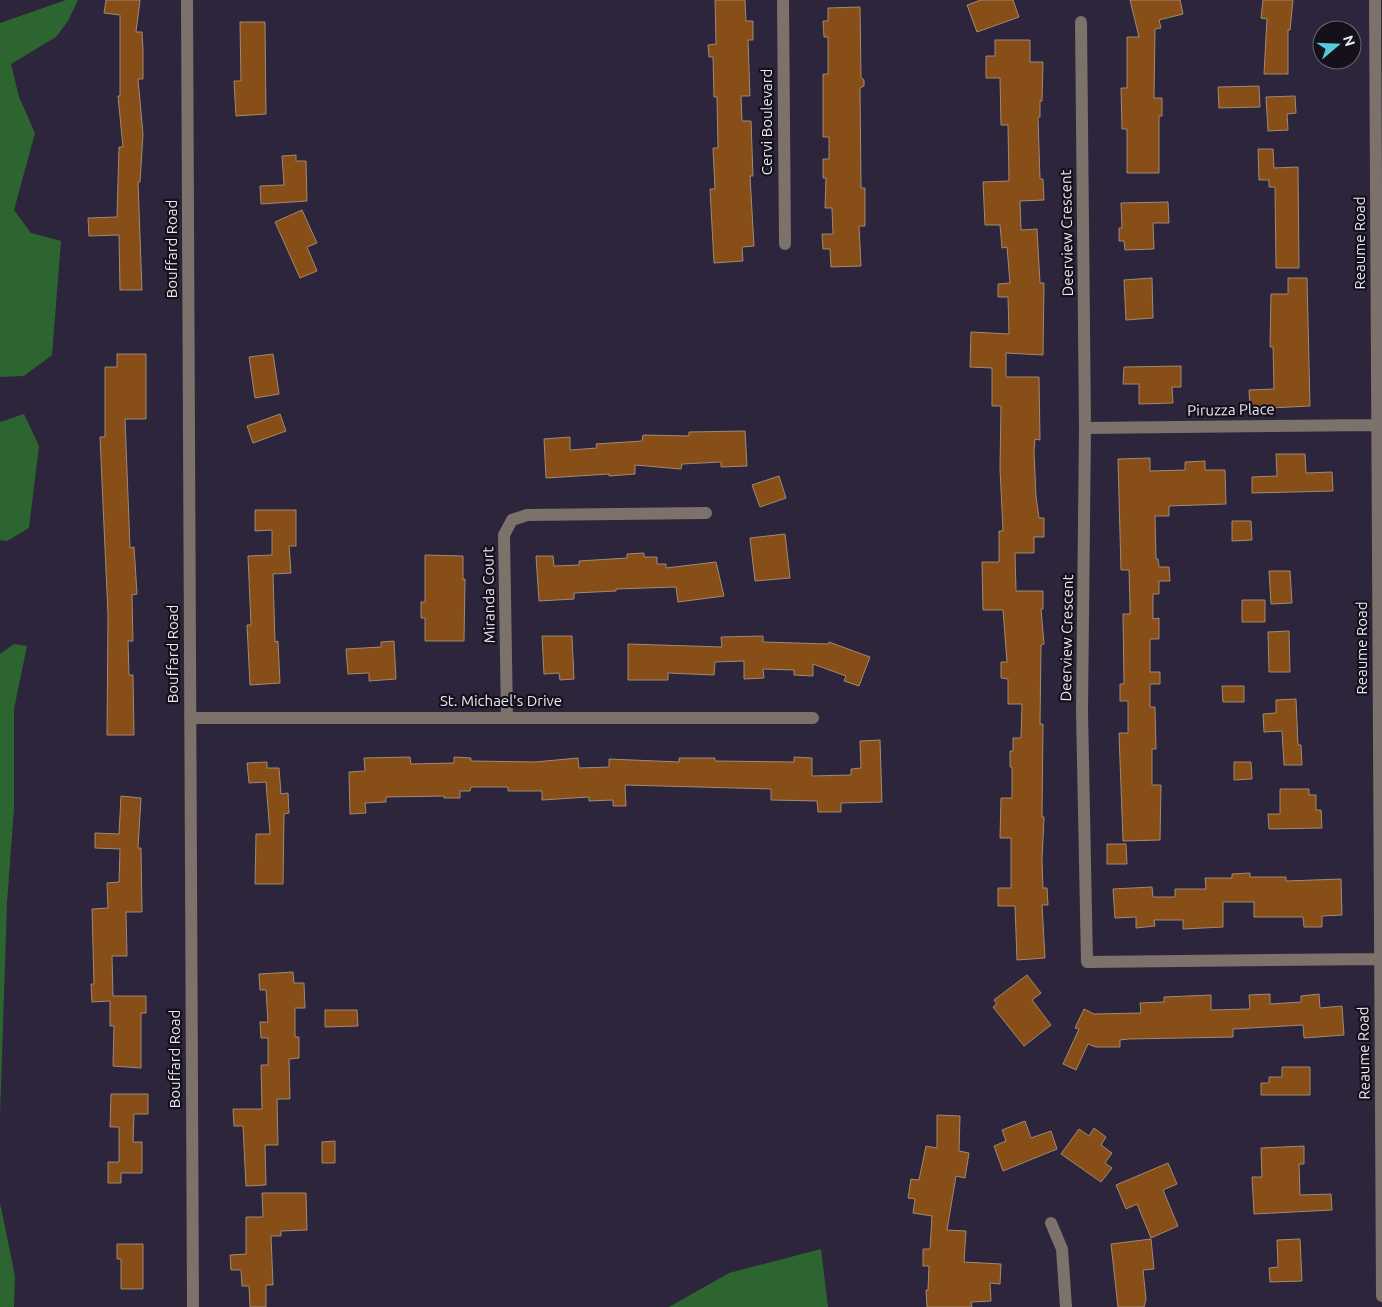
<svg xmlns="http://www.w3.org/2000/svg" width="1382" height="1307" viewBox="0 0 1382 1307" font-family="Ubuntu,sans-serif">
	<rect width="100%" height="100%" fill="#2d253b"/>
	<path fill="#2d6531" d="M 66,0 L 78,0 L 68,21 L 56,37 L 11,64 L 19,97 L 35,133 L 14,210 L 31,233 L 61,241 L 52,355 L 24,376 L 0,377 L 0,23 Z
		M 24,414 L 39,446 L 29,528 L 7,541 L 0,540 L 0,422 Z
		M 14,644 L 27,646 L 14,709 L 14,808 L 7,903 L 0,1117 L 0,654 Z
		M 0,1203 L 15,1276 L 14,1307 L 0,1307 Z
		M 821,1249 L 828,1307 L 669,1307 L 729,1273 Z"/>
	<path fill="#874f17" stroke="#a08975" d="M 106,0 L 140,0 L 136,32 L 142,32 L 143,49 L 143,79 L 138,79 L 143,134 L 140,182 L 138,182 L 142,290 L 120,290 L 119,235 L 89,236 L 88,218 L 117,217 L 119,147 L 123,147 L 118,96 L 120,96 L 120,15 L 104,13 Z
		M 715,0 L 745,0 L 746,21 L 753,21 L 753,40 L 748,40 L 750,96 L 741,96 L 742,121 L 751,121 L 753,176 L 750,176 L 754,246 L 742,247 L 743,261 L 714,263 L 710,189 L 715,189 L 713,148 L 718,148 L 717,97 L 714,97 L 713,57 L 709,57 L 708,45 L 716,44 Z
		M 981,0 L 1013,0 L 1019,17 L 977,32 L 967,5 Z
		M 1130,0 L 1180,0 L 1183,14 L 1159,20 L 1161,28 L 1155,29 L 1154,98 L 1162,98 L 1162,116 L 1159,116 L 1159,173 L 1127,173 L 1127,129 L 1122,129 L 1121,88 L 1127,88 L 1127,37 L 1139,37 Z
		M 1263,0 L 1293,0 L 1290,30 L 1288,30 L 1288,74 L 1264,74 L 1267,19 L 1261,18 Z
		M 860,7 L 861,77 L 864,80 L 864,86 L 860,88 L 861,188 L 865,188 L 865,226 L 859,226 L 861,266 L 831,267 L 830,249 L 823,249 L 822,234 L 833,234 L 832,208 L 825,208 L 826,178 L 823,178 L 823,159 L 829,159 L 829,137 L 823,137 L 823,74 L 828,74 L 828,37 L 824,37 L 823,21 L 828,21 L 828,8 Z
		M 240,22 L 265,22 L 266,114 L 236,116 L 234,81 L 241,81 Z
		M 995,40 L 1030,40 L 1030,62 L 1043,62 L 1042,101 L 1040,101 L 1040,117 L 1038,117 L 1040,179 L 1043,179 L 1044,200 L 1020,201 L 1021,230 L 1037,229 L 1040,283 L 1044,283 L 1043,355 L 1006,353 L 1006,377 L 1039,377 L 1040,440 L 1035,439 L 1034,452 L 1036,496 L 1039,518 L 1044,518 L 1044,537 L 1034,537 L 1034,553 L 1015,553 L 1016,591 L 1043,591 L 1043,609 L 1041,609 L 1044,644 L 1041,645 L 1040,724 L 1043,724 L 1042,817 L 1044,817 L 1042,860 L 1043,888 L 1047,888 L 1048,905 L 1042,905 L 1045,958 L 1017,960 L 1015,906 L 998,906 L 998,888 L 1011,888 L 1011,838 L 1000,838 L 1001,798 L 1012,798 L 1012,767 L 1010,767 L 1010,751 L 1013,751 L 1013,738 L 1021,738 L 1022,704 L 1008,704 L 1008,679 L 1001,678 L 1001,662 L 1007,662 L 1003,610 L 983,610 L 982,562 L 999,562 L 999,531 L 1003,531 L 1000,468 L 1001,406 L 992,406 L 992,368 L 970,367 L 971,332 L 1009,334 L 1008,297 L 998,297 L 998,284 L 1010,283 L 1007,247 L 1002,248 L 1000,225 L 985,225 L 983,182 L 1009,181 L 1008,125 L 1001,125 L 1000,78 L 986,78 L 986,56 L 995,56 Z
		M 1259,86 L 1260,107 L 1219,108 L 1218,87 Z
		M 1295,96 L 1296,113 L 1287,114 L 1288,130 L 1268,131 L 1266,97 Z
		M 1258,149 L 1273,149 L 1274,168 L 1298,167 L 1299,268 L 1276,268 L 1275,187 L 1269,187 L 1269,180 L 1259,180 Z
		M 296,155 L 296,161 L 306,161 L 307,201 L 261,204 L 260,186 L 284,185 L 282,156 Z
		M 1168,202 L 1169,223 L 1153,223 L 1154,249 L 1125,250 L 1124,241 L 1119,241 L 1119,228 L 1122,228 L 1121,203 Z
		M 302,210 L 317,243 L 307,247 L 317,271 L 300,278 L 275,222 Z
		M 1152,278 L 1153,318 L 1126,320 L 1124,280 Z
		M 1288,278 L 1307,278 L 1310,406 L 1250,409 L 1249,390 L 1274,389 L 1273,347 L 1270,347 L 1271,294 L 1288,294 Z
		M 117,354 L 146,354 L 146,419 L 125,419 L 130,548 L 134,547 L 137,594 L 132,595 L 133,641 L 128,641 L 129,675 L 133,675 L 134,735 L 107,735 L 108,615 L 100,437 L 105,437 L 105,367 L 117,367 Z
		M 273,354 L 279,394 L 255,398 L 249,357 Z
		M 1181,366 L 1181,387 L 1172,387 L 1173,403 L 1139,404 L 1139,384 L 1123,384 L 1124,367 Z
		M 280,414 L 286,431 L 253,443 L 247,426 Z
		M 745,431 L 747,466 L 721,467 L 721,462 L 682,464 L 681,469 L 635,465 L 635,474 L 609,476 L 609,474 L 546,478 L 544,439 L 570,437 L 570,450 L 597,448 L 596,444 L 642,441 L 643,435 L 689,436 L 689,432 Z
		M 1276,454 L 1305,454 L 1306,473 L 1332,472 L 1333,491 L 1252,493 L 1252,477 L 1277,476 Z
		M 1150,458 L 1150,471 L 1185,470 L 1185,462 L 1205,461 L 1205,470 L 1225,470 L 1226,504 L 1169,506 L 1169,516 L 1155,516 L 1156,559 L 1158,559 L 1159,567 L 1169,567 L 1170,581 L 1159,581 L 1159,594 L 1153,594 L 1153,619 L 1159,618 L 1159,639 L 1150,639 L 1150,672 L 1160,672 L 1160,684 L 1150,684 L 1150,707 L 1155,707 L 1156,749 L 1152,749 L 1152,785 L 1161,785 L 1160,840 L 1123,841 L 1119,733 L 1128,733 L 1128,701 L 1120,701 L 1120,684 L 1124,684 L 1123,614 L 1130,614 L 1130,606 L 1129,570 L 1121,570 L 1118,459 Z
		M 779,476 L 786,498 L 760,507 L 752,485 Z
		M 255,510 L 296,510 L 296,546 L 289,546 L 291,573 L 273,574 L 275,642 L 278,641 L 280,683 L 250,685 L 247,625 L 251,625 L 248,556 L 272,555 L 272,530 L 255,531 Z
		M 1232,521 L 1251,521 L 1252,540 L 1232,541 Z
		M 785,534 L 790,578 L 755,581 L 750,538 Z
		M 644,553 L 644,557 L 657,557 L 657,564 L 666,564 L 666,568 L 716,562 L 724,596 L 678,602 L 676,587 L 616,589 L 616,591 L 574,593 L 574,599 L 539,601 L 536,556 L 553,556 L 554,566 L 579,565 L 579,561 L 627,558 L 627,554 Z
		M 425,555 L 463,556 L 463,580 L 465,579 L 464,641 L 425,641 L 425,618 L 421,618 L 421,602 L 425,602 Z
		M 1269,571 L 1290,571 L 1292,603 L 1271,604 Z
		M 1242,600 L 1265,600 L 1265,622 L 1242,622 Z
		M 1289,631 L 1290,672 L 1269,672 L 1268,632 Z
		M 542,636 L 572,636 L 574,679 L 560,680 L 559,673 L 544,674 Z
		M 763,636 L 763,642 L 828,644 L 829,642 L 870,657 L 859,686 L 844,681 L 846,676 L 813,664 L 813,676 L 794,675 L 794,670 L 763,669 L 764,678 L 744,679 L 744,661 L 715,662 L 714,675 L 668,673 L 668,680 L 628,680 L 628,644 L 722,647 L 721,637 Z
		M 394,641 L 396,679 L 369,681 L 369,673 L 348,674 L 346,649 L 381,647 L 381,642 Z
		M 1222,686 L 1244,686 L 1244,702 L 1223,702 Z
		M 1296,699 L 1298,745 L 1301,745 L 1302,765 L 1284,765 L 1282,731 L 1264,732 L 1263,714 L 1276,713 L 1276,700 Z
		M 880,740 L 882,802 L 841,803 L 841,812 L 818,812 L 817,801 L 771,800 L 771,789 L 625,785 L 626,806 L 613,806 L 613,800 L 589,801 L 589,797 L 542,800 L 542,791 L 508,791 L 508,787 L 471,787 L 470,791 L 460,791 L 460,798 L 444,798 L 444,796 L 386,797 L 386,802 L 365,803 L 366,813 L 350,814 L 349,772 L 365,771 L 364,758 L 410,757 L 411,764 L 454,763 L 454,757 L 471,758 L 471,761 L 535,762 L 578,758 L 579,768 L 609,767 L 609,759 L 679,762 L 679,758 L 715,758 L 715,761 L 794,762 L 794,757 L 812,758 L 812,776 L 851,775 L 851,769 L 861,768 L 860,741 Z
		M 267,762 L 267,768 L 279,768 L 281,794 L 288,793 L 289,813 L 284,814 L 283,884 L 255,884 L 256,834 L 270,834 L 266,782 L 249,783 L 247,763 Z
		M 1234,762 L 1251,762 L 1252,779 L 1234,780 Z
		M 1280,789 L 1309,789 L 1309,795 L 1316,795 L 1316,810 L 1321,810 L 1322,828 L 1269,829 L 1268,814 L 1280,814 Z
		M 121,796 L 141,798 L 138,848 L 141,848 L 142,912 L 126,912 L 127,956 L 112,956 L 113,996 L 146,996 L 146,1013 L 141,1013 L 141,1068 L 113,1066 L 114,1026 L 110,1026 L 110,1001 L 92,1002 L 91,984 L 94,984 L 92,909 L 108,908 L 107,883 L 119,882 L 120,849 L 95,848 L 95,833 L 119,834 Z
		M 1107,844 L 1126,844 L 1127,864 L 1107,864 Z
		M 1250,873 L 1250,877 L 1286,877 L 1286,881 L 1341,879 L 1342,915 L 1322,916 L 1322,927 L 1304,927 L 1303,917 L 1254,917 L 1254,902 L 1223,902 L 1223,927 L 1183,929 L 1183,920 L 1154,920 L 1155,926 L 1136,928 L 1136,917 L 1115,918 L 1113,889 L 1152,887 L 1153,897 L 1175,897 L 1175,889 L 1206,889 L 1205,878 L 1232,878 L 1232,874 Z
		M 293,972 L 294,983 L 304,983 L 305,1008 L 295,1008 L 295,1037 L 299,1037 L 299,1058 L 289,1059 L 290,1099 L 277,1099 L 278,1145 L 265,1145 L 266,1185 L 246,1186 L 243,1126 L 234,1126 L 233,1109 L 262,1109 L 261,1065 L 268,1065 L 268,1038 L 261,1038 L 260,1022 L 268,1022 L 266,990 L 260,990 L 259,974 Z
		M 1027,975 L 1041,993 L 1032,1000 L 1051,1025 L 1024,1046 L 993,1007 L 997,1004 L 994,1000 Z
		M 1270,994 L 1270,1004 L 1301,1002 L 1301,996 L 1319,994 L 1320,1008 L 1342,1006 L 1344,1035 L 1304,1038 L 1303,1025 L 1233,1029 L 1233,1037 L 1129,1039 L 1120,1040 L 1120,1047 L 1096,1047 L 1088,1044 L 1076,1070 L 1063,1064 L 1079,1029 L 1075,1028 L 1084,1009 L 1094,1014 L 1141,1013 L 1140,1003 L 1164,1002 L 1164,997 L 1211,995 L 1211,1010 L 1250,1009 L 1249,995 Z
		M 325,1010 L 357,1010 L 358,1026 L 325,1027 Z
		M 1282,1067 L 1310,1067 L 1310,1095 L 1261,1095 L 1261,1083 L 1269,1083 L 1269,1077 L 1282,1077 Z
		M 111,1094 L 148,1094 L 148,1114 L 134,1114 L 133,1142 L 142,1142 L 142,1173 L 121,1173 L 121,1183 L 108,1183 L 108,1162 L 119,1162 L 119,1127 L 110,1127 Z
		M 937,1115 L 960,1116 L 959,1151 L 969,1153 L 965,1178 L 956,1176 L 947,1230 L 966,1231 L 964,1262 L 1001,1264 L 1000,1284 L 990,1283 L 991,1301 L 971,1302 L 972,1307 L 927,1307 L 926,1290 L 928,1290 L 929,1266 L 923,1266 L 923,1249 L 930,1249 L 932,1216 L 913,1213 L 915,1199 L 908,1198 L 911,1179 L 919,1180 L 926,1146 L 937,1148 Z
		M 1025,1121 L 1031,1138 L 1051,1131 L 1057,1149 L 1003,1171 L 994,1146 L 1006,1141 L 1002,1130 Z
		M 1094,1128 L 1106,1137 L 1101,1145 L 1112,1153 L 1105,1163 L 1112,1168 L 1101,1182 L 1061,1154 L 1079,1129 L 1089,1136 Z
		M 335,1141 L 335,1163 L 322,1163 L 322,1142 Z
		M 1304,1146 L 1304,1164 L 1299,1164 L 1300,1195 L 1331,1194 L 1332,1210 L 1254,1214 L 1252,1177 L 1262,1177 L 1261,1148 Z
		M 1168,1163 L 1177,1184 L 1163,1190 L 1178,1226 L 1151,1238 L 1137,1204 L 1126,1209 L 1116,1185 Z
		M 262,1193 L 306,1193 L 307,1230 L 281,1231 L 281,1236 L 271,1236 L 273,1285 L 266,1285 L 266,1307 L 250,1307 L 249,1286 L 242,1286 L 241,1270 L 231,1270 L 230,1255 L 246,1254 L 246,1217 L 263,1217 Z
		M 1151,1239 L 1154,1269 L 1143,1270 L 1146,1299 L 1144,1307 L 1118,1307 L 1111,1244 Z
		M 1300,1239 L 1302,1281 L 1270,1282 L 1269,1268 L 1278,1267 L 1277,1240 Z
		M 117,1244 L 143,1244 L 143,1289 L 121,1289 L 121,1259 L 117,1259 Z"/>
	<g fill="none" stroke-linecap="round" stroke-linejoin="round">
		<path stroke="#7d716b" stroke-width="12" d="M 187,0 L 193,1307
			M 783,0 L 785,244
			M 1375,0 L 1382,1296
			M 1081,22 L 1085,428 L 1082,711 L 1087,962 L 1379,959
			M 1085,428 L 1377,425
			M 507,717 L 504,535 L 512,520 L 527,515 L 706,513
			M 190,718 L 813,718
			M 1051,1223 L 1062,1249 L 1066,1307"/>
	</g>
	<g text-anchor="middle" stroke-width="4.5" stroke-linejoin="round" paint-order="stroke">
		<g font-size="15" fill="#ebe7f5" stroke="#14111a">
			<text transform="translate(767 122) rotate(-90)" y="5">Cervi Boulevard</text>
			<text transform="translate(1067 233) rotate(-91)" y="5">Deerview Crescent</text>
			<text transform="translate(1360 243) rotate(-90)" y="5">Reaume Road</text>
			<text transform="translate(172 249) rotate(-90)" y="5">Bouffard Road</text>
			<text transform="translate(1231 410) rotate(-1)" y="5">Piruzza Place</text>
			<text transform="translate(489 595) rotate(-91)" y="5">Miranda Court</text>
			<text transform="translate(1067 638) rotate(-89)" y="5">Deerview Crescent</text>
			<text transform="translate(1362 648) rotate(-90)" y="5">Reaume Road</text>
			<text transform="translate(173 654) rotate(-90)" y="5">Bouffard Road</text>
			<text x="501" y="706">St. Michael's Drive</text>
			<text transform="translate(1364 1053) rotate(-91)" y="5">Reaume Road</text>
			<text transform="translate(175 1059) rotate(-90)" y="5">Bouffard Road</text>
		</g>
	</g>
	<g transform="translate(1337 45) rotate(71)"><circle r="24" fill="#14111a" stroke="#6a6772"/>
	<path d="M0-4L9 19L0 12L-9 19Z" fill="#53cbdc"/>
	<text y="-8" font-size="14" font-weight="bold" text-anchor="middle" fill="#ebe7f5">N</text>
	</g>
</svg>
